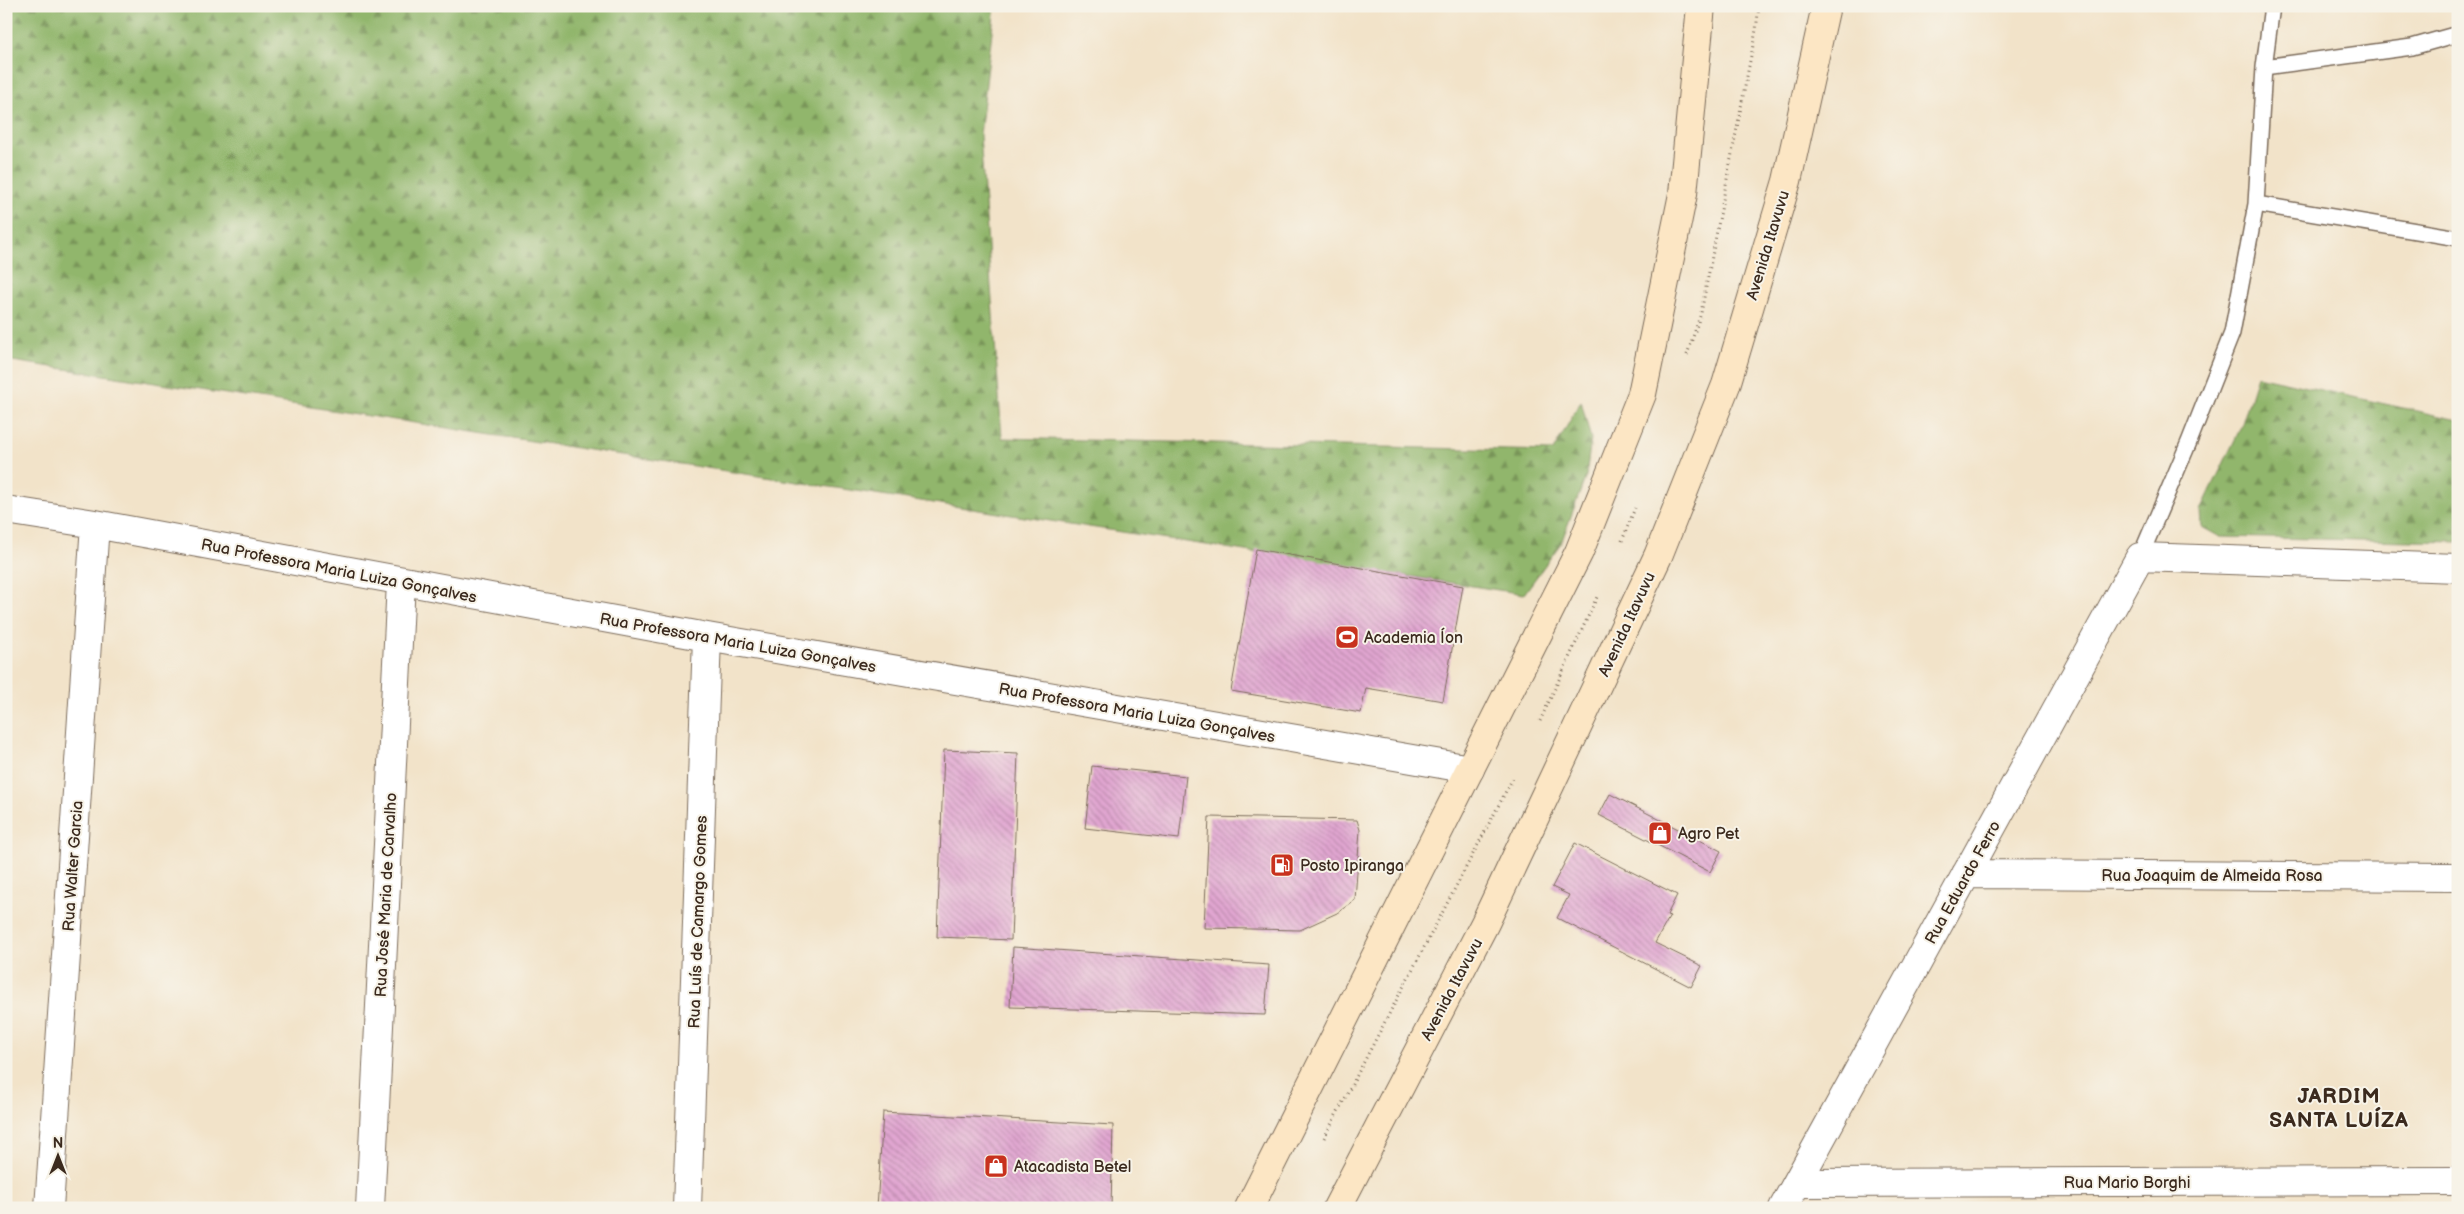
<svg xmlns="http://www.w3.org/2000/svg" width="2464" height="1214" viewBox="0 0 2464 1214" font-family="'Balsamiq Sans',sans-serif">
	<defs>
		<pattern id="forest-firs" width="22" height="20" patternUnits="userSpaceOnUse" patternTransform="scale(1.25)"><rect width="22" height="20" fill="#91b66c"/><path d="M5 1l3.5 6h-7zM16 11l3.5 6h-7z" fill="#789458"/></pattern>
		<pattern id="building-back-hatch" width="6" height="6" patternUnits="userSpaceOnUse" patternTransform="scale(1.25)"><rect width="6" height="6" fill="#e1a6d1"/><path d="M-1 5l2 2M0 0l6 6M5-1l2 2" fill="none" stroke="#b887a9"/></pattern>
	</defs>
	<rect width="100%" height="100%" fill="#f7f3e8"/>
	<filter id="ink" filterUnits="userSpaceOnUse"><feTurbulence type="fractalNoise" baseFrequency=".02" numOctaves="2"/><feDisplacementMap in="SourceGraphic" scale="10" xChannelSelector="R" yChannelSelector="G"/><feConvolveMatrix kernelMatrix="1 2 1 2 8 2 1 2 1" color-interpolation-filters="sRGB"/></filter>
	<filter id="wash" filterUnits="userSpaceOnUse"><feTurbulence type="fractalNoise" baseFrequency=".0096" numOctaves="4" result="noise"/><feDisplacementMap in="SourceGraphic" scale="20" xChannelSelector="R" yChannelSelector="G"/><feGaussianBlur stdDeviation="1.12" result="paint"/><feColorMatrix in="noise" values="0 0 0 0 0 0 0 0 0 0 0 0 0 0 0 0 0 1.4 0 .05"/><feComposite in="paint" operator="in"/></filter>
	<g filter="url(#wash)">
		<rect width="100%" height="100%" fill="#f2e3c9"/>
		<path fill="url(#forest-firs)" stroke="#667045" d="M 6,6 L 995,6 L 980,135 L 1002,438 L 1553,451 L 1581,401 L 1591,439 L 1586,476 L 1561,543 L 1524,594 L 6,360 Z
			M 2257,376 L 2458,420 L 2458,542 L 2220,537 L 2202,527 L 2201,510 L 2241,427 Z"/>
		<g id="blocks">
			<path fill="url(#building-back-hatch)" d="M 1256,549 L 1463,586 L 1443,701 L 1366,688 L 1361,713 L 1231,691 Z
				M 944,750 L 1018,753 L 1011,940 L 937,937 Z
				M 1092,766 L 1186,776 L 1179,839 L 1085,828 Z
				M 1610,794 L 1721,851 L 1710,872 L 1599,815 Z
				M 1209,817 L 1357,820 L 1360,830 L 1355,900 L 1337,913 L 1300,930 L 1204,928 Z
				M 1575,843 L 1677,895 L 1667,915 L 1670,916 L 1655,943 L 1702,966 L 1691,987 L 1557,918 L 1569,895 L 1552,887 Z
				M 1013,947 L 1269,965 L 1265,1015 L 1010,1007 Z
				M 883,1112 L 1113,1125 L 1111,1208 L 877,1208 Z"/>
		</g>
	</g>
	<g filter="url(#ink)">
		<use href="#blocks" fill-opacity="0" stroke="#7b6b5a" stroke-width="1"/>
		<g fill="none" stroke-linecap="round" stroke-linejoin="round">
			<g stroke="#7b6b5a" stroke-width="18">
				<path id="service" d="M 2264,67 L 2412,47 L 2458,34
					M 2256,204 L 2458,238
					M 2140,557 L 2189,442 L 2232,333 L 2256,204 L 2264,67 L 2272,6"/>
			</g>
			<g stroke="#7b6b5a" stroke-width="30">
				<path id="minor" d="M 6,510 L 95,524 L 707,637 L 1470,769
					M 1966,874 L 2458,877
					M 1797,1183 L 2458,1181
					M 49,1208 L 95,524
					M 370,1208 L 401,582
					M 687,1208 L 707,637
					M 1783,1208 L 2140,557 L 2458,568"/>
			</g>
			<g stroke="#7b6b5a" stroke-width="30">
				<path id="secondary" d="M 1249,1208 L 1579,552 L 1642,394 L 1683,194 L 1701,6
					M 1337,1208 L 1485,923 L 1658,556 L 1726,385 L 1787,181 L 1826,6"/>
			</g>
			<path stroke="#7b6b5a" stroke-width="3" stroke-dasharray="1 4" stroke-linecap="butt" d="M 1687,355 L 1701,313 L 1756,30 L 1759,6
				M 1622,541 L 1635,508
				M 1540,721 L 1597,597
				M 1324,1138 L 1514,776"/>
			<use href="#service" stroke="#fff" stroke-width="15"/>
			<use href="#minor" stroke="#fff" stroke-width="28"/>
			<use href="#secondary" stroke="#fce6c4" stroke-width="28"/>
		</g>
	</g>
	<defs>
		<g id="stadium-square" transform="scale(1.25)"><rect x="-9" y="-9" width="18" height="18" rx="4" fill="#c8321e" stroke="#f7f3e8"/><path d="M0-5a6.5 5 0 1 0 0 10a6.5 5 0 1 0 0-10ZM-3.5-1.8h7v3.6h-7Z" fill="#fff"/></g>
		<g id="shop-square" transform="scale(1.25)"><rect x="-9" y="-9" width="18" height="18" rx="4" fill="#c8321e" stroke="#f7f3e8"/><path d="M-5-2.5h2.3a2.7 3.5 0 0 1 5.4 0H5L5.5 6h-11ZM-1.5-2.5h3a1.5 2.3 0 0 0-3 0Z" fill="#fff"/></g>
		<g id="fuel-square" transform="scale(1.25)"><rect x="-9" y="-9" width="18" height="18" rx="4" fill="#c8321e" stroke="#f7f3e8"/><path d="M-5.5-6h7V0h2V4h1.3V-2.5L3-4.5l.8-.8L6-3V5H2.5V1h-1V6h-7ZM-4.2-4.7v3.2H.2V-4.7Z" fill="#fff"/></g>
	</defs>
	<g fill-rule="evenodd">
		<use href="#stadium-square" x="1347" y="637"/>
		<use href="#shop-square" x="1660" y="833"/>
		<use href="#fuel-square" x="1282" y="865"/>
		<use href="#shop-square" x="996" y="1166"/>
	</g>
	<g text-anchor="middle" stroke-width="4" stroke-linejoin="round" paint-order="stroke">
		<g font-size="16" fill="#3b2a1e" stroke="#f7f3e8">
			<text transform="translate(1767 245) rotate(-73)" y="6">Avenida Itavuvu</text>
			<text transform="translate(339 570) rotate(11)" y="6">Rua Professora Maria Luiza Gonçalves</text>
			<text transform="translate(1626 624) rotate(-65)" y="6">Avenida Itavuvu</text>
			<text transform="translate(738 642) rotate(10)" y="6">Rua Professora Maria Luiza Gonçalves</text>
			<text transform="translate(1137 712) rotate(10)" y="6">Rua Professora Maria Luiza Gonçalves</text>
			<text transform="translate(72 866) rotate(-86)" y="6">Rua Walter Garcia</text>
			<text x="2212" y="881">Rua Joaquim de Almeida Rosa</text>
			<text transform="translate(1962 882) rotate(-61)" y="6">Rua Eduardo Ferro</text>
			<text transform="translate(385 895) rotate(-87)" y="6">Rua José Maria de Carvalho</text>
			<text transform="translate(697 922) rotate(-88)" y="6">Rua Luís de Camargo Gomes</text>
			<text transform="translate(1451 989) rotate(-62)" y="6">Avenida Itavuvu</text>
			<text x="2127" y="1188">Rua Mario Borghi</text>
		</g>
		<g font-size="16" fill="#3b2a1e" stroke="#f7f3e8" text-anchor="start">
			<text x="1364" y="643">Academia Íon</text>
			<text x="1678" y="839">Agro Pet</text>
			<text x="1300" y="871">Posto Ipiranga</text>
			<text x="1014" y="1172">Atacadista Betel</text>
		</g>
		<g font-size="21" font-weight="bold" letter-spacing="1" fill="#3b2a1e" stroke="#f7f3e8">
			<text x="2339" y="1103">JARDIM<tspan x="2339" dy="24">SANTA LUÍZA</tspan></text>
		</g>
	</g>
	<rect width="2464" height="1214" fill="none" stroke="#f7f3e8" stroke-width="25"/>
	<g transform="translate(58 1156)" stroke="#f7f3e8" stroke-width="4" paint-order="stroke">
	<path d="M0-4L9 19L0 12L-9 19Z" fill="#3b2a1e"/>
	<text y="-8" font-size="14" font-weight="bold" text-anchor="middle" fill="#3b2a1e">N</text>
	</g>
</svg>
